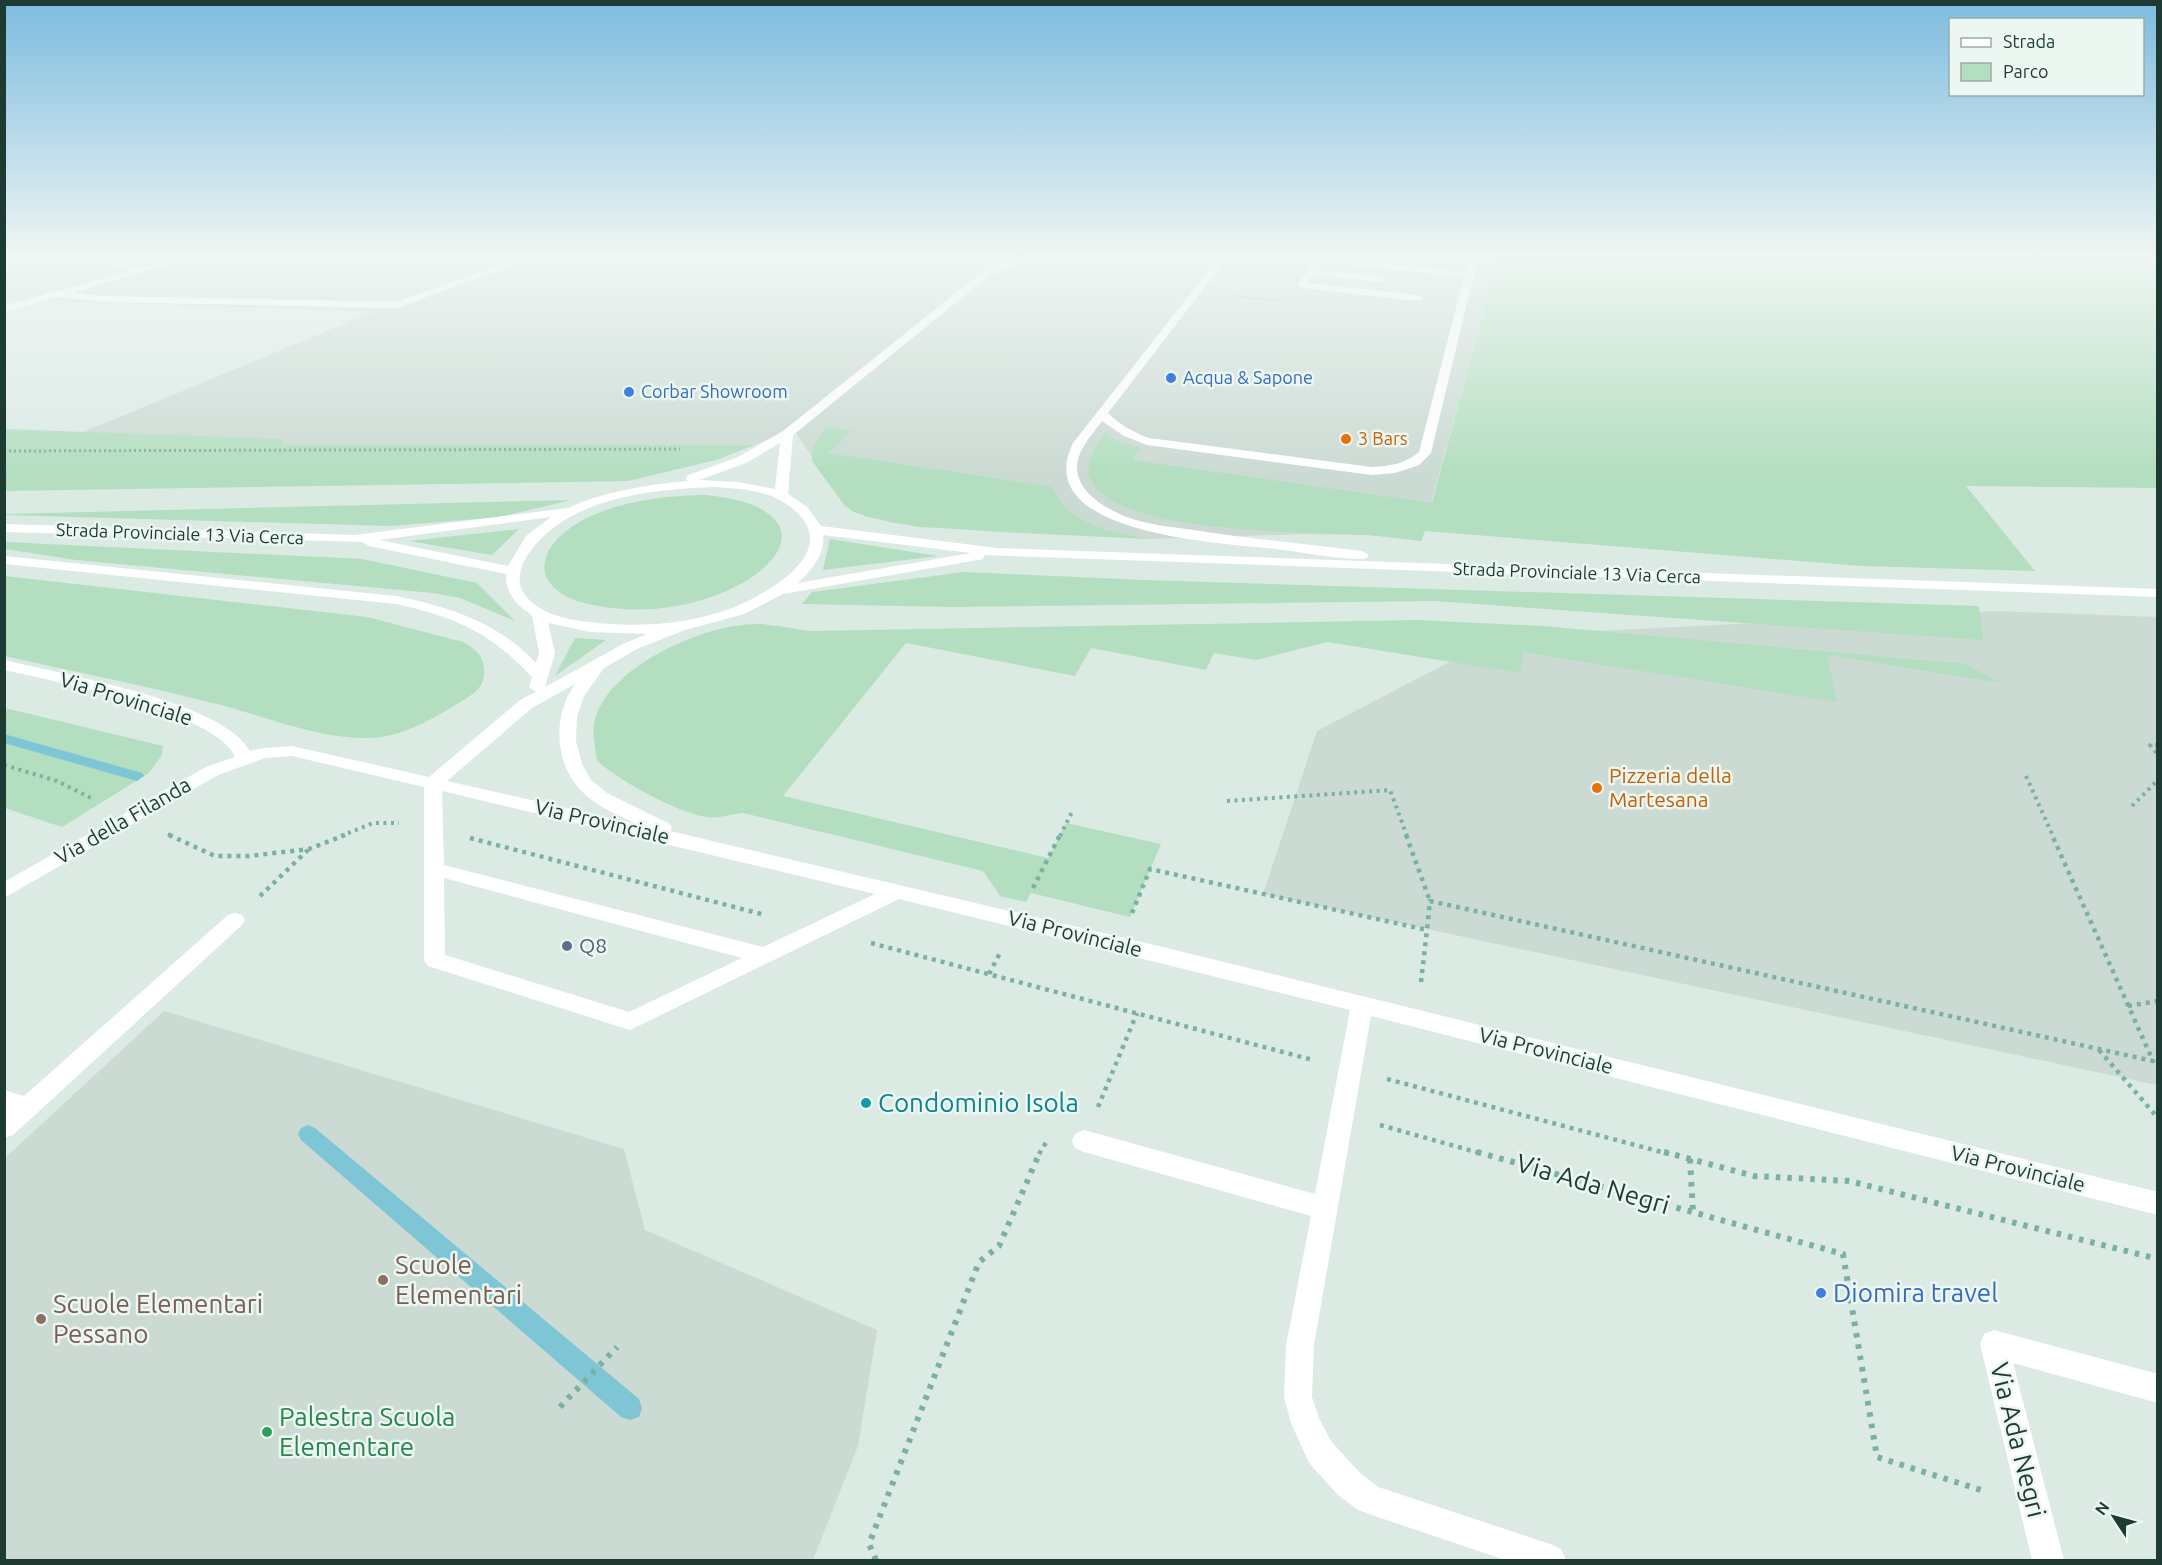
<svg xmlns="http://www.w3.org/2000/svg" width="2162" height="1565" viewBox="0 0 2162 1565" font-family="Ubuntu,sans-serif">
	<rect width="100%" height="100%" fill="#dceae4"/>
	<path fill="#cbdad3" d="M 5,257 L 991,257 L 976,276 L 781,433 L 755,445 L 284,445 L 282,439 L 81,433 L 373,312 L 12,300 L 5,302 Z
		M 1055,257 L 1498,257 L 1421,541 L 1368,535 L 1306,534 L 1149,539 L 995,532 L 892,523 L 854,512 L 845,506 L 796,433 L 985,277 L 1001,269 Z
		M 1996,611 L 2157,617 L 2157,1085 L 1263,894 L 1317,731 L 1499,636 Z
		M 164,1011 L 624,1149 L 645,1230 L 877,1330 L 858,1446 L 813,1560 L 5,1560 L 5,1158 Z"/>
	<path fill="#b3dec0" d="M 1498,257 L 2157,257 L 2157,488 L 1966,486 L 2035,571 L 1861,566 L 1425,531 L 1421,541 C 1403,539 1385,536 1367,535 C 1314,532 1110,535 1090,477 C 1084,461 1097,445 1106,432 L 1116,441 L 1141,448 L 1132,460 L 1432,503 Z
		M 827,427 L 852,431 L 828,453 L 1052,487 C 1068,525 1111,532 1149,539 L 918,527 L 868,517 L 854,512 L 845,506 L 812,461 L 813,444 Z
		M 5,429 L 282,439 L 284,445 L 755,445 L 716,460 L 628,481 L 5,491 Z
		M 707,495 C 727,498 750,500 767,513 C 801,537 769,568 744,582 C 703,606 646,615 599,606 C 581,603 558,597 548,580 C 542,571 544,560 549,550 C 577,505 659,495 707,495 Z
		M 571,500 L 500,517 L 391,526 L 5,515 L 5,514 Z
		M 519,529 L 492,555 L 409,541 Z
		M 830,539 L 938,556 L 823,570 Z
		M 5,542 L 362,559 L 477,583 L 515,621 L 460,598 L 433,593 L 76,560 L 5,549 Z
		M 964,572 L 1144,580 L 1979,606 L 1983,640 L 1434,601 L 951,607 L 802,604 L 812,592 Z
		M 5,576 L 367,617 L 463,642 C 477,650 485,657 484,674 C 484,690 467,698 455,705 C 430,721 401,736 372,738 C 320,740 267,717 217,704 C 147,686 75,672 5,656 Z
		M 1417,620 L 1543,626 L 1965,664 L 2001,683 L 1827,655 L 1837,702 L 1523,652 L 1520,673 L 1327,642 L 1256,660 L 1214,653 L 1206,670 L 1091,648 L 1075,676 L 906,643 L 783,796 L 1048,858 L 1066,823 L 1161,844 L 1130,917 L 1031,893 L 1026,902 L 1000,896 L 983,871 L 743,813 C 732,814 717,819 706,817 C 676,812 620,781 597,761 C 596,750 592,735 594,725 C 603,668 704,624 756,624 C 773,624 792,629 810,631 Z
		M 575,638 L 606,640 L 555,676 Z
		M 5,708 L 163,746 L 162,755 L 149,773 L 62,827 L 5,808 Z"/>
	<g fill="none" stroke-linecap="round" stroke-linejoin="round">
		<path fill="#7ec6d5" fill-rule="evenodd" d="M 136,257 L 148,257 L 149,258 L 145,260 Z
			M 4,734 L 142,773 L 144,776 L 137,781 L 4,743 Z
			M 308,1125 L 315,1128 L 639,1399 L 642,1408 L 639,1417 L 630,1420 L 621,1417 L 301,1140 L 298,1134 L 301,1128 Z"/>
		<path stroke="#7ab1a1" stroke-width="2" stroke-dasharray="1.5 2" stroke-linecap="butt" d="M 2117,257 L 2158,277
			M 1233,296 L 1279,301"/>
		<path stroke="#7ab1a1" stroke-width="3" stroke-dasharray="2 3" stroke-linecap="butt" d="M 4,451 L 680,449"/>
		<path stroke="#7ab1a1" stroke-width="4" stroke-dasharray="3 4.5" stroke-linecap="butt" d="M 2158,745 L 2150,745 L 2158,755
			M 4,765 L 57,781 L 93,799
			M 2026,776 L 2053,836
			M 1227,801 L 1390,790 L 1407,836
			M 2132,806 L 2158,780
			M 168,834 L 172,836
			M 341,836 L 373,823 L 399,823
			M 1060,836 L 1072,812"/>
		<path stroke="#7ab1a1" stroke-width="4.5" stroke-dasharray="4 5" stroke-linecap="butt" d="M 169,835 L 215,856 L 249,856 L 309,849 L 345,835
			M 1406,835 L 1430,901
			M 470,838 L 765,915
			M 1033,888 L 1060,835
			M 260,896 L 308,850
			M 1132,913 L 1150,869 L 1427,930 L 1430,901 L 2153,1061 L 2052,835
			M 871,943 L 1313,1060
			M 989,974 L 1001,951
			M 1421,982 L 1427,930
			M 2128,1006 L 2158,1001
			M 2099,1050 L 2158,1118
			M 1387,1079 L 1669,1154
			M 1098,1107 L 1137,1013
			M 1380,1125 L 1483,1154
			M 1039,1154 L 1047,1141"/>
		<path stroke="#7ab1a1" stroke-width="6" stroke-dasharray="4.5 7" stroke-linecap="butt" d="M 1477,1152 L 1843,1254 L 1877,1457 L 1987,1492
			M 1664,1152 L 1754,1176 L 1849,1181 L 2158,1259
			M 1690,1159 L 1693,1212
			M 560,1407 L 617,1347
			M 876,1560 L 869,1544 L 979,1262 L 999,1246 L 1040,1152"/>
		<path fill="#fff" fill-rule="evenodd" d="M 94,257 C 110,256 125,269 140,268 C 158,267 174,256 192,257 L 72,293 L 105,296 L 396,302 L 522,257 L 533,257 L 397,308 L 105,302 L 58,297 L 4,312 L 4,306 L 130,271 Z
			M 1033,257 L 1045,257 L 991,274 L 793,435 L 788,494 L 807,507 L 821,526 L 997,548 L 2158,589 L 2158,597 L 984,555 L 983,559 L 978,560 L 783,594 L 744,614 L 685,630 L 637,649 L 604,668 L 584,696 L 577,717 L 576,741 L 582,764 L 591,780 L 607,793 L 670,824 L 672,828 L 670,831 L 1171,949 L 2158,1192 L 2158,1215 L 1371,1016 L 1314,1345 L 1312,1397 L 1319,1418 L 1331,1441 L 1360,1473 L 1378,1487 L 1550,1544 L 1561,1549 L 1566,1560 L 1505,1560 L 1369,1514 L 1358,1510 L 1338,1495 L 1309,1463 L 1291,1423 L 1284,1397 L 1286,1345 L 1311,1216 L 1084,1152 L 1075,1148 L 1072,1141 L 1075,1134 L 1084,1130 L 1315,1194 L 1350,1010 L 899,899 L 630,1030 L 428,966 L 424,960 L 424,787 L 292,756 L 265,758 L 218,775 L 4,898 L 4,882 L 206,767 L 235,757 C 218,712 51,681 4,670 L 4,660 C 60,674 223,701 250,751 L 263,748 L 292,746 L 429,777 L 520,700 L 536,692 L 529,687 L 532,677 C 490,632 455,617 396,604 L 4,564 L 4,556 L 396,596 C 449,607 498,622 536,663 L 539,653 L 532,615 C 517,606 505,593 506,574 L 369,546 L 362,542 L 4,532 L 4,524 L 355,535 L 568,508 C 605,491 647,485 687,481 L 686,478 L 688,475 L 738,457 L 783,431 L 985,270 ZM 780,443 L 775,489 L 738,482 L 699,480 L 746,463 ZM 711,487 C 730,488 751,489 769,495 C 781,500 795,508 802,518 C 834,558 762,596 732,608 C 687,625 638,628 589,622 C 567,620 534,613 522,590 C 517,579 521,565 527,556 C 565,498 648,490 711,487 ZM 551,517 L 526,536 L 508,566 L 379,540 ZM 823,535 L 971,553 L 798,583 C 811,570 826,554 823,535 ZM 548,623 L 590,632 L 647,634 L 625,643 L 545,687 L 555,653 ZM 575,684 C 551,718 554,769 588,797 C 602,809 620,816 637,824 L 447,781 L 532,708 ZM 442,791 L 875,894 L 763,947 L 444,865 ZM 444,878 L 742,958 L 629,1012 L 445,955 Z
			M 1158,257 L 1217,260 L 1220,257 L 1228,257 L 1108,413 C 1120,425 1133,432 1149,438 L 1372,467 C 1390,466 1405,464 1419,452 L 1464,277 L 1322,262 L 1317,270 L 1380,276 L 1385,279 L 1380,282 L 1313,275 L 1308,283 L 1419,295 L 1424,298 L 1419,301 L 1302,288 L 1297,285 L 1317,257 L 1466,272 L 1470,257 L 1478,257 L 1431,453 L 1419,465 L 1395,473 L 1372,475 L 1147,445 L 1124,436 L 1102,421 C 1092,435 1077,450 1077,468 C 1078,493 1106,509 1127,517 C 1148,525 1172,527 1194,530 C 1250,539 1306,544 1362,551 L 1369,555 L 1367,558 C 1352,562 1295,551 1276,549 C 1223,543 1028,535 1073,443 L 1213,265 L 1162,260 Z
			M 235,913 L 242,915 L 245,920 L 242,925 L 36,1114 L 13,1135 L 4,1138 L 4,1113 L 7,1111 L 4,1110 L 4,1090 L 24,1096 L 228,915 Z
			M 1994,1330 L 2158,1374 L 2158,1403 L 2013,1363 L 2064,1560 L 2032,1560 L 1980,1344 L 1984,1334 Z"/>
	</g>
	<linearGradient id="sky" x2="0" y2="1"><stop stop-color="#7dbbe0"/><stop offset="0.54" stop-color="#eff6f3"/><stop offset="1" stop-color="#eff6f3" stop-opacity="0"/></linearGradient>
	<rect width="2162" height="476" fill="url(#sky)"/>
	<g fill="#3f7fe0" stroke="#edf7f2" stroke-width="2">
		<circle cx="1171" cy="378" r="6"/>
		<circle cx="629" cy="392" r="6"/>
		<circle cx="1821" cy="1293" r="6"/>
	</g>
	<g fill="#e8710a" stroke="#edf7f2" stroke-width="2">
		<circle cx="1346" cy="439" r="6"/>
		<circle cx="1597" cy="788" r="6"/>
	</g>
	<circle fill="#5c6f8a" stroke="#edf7f2" stroke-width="2" cx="567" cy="946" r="6"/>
	<circle fill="#0f9aa8" stroke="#edf7f2" stroke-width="2" cx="866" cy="1103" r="6"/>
	<g fill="#8d6e63" stroke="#edf7f2" stroke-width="2">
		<circle cx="383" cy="1280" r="6"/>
		<circle cx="41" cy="1319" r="6"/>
	</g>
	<circle fill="#2e9e5b" stroke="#edf7f2" stroke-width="2" cx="267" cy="1432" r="6"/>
	<g text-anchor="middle" stroke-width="5" stroke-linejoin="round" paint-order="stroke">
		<g font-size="18" fill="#366cbe" stroke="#edf7f2" text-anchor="start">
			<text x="1183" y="384">Acqua &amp; Sapone</text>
			<text x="641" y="398">Corbar Showroom</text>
		</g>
		<g font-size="18" fill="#c56008" stroke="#edf7f2" text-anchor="start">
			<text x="1358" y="445">3 Bars</text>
		</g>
		<g font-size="18" fill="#1d3b33" stroke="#edf7f2">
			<text transform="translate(180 534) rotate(2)" y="6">Strada Provinciale 13 Via Cerca</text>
			<text transform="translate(1577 573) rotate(2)" y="6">Strada Provinciale 13 Via Cerca</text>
		</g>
		<g font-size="21" fill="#1d3b33" stroke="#edf7f2">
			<text transform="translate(126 699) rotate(17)" y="7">Via Provinciale</text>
			<text transform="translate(123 821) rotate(-30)" y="7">Via della Filanda</text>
			<text transform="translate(602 822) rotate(13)" y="7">Via Provinciale</text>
			<text transform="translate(1075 934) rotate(14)" y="7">Via Provinciale</text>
			<text transform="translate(1546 1051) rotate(14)" y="7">Via Provinciale</text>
			<text transform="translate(2018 1169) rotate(14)" y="7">Via Provinciale</text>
		</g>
		<g font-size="21" fill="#c56008" stroke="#edf7f2" text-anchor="start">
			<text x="1609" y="783">Pizzeria della<tspan x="1609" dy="24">Martesana</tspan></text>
		</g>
		<g font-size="21" fill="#4e5e75" stroke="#edf7f2" text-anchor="start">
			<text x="579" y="953">Q8</text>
		</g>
		<g font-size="26" fill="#0d838f" stroke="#edf7f2" text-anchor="start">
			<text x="878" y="1112">Condominio Isola</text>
		</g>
		<g font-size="26" fill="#1d3b33" stroke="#edf7f2">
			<text transform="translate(1593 1184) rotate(16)" y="9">Via Ada Negri</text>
			<text transform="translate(2018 1440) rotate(76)" y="9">Via Ada Negri</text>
		</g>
		<g font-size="26" fill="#785e54" stroke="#edf7f2" text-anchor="start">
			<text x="395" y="1274">Scuole<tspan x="395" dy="30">Elementari</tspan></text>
			<text x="53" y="1313">Scuole Elementari<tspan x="53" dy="30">Pessano</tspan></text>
		</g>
		<g font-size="26" fill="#366cbe" stroke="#edf7f2" text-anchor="start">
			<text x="1833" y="1302">Diomira travel</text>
		</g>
		<g font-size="26" fill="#27864d" stroke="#edf7f2" text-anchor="start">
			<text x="279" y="1426">Palestra Scuola<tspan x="279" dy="30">Elementare</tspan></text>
		</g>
	</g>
	<rect width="2162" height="1565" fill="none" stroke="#1d3b33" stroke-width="12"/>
	<rect x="1949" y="18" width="195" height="78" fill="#edf7f2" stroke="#9aaca6" stroke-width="1.5"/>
	<rect x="1961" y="38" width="30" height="9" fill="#ffffff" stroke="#9aaca6" stroke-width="1.5"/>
	<text x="2003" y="48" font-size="18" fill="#1d3b33">Strada</text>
	<rect x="1961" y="63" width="30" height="18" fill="#b3dec0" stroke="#9aaca6" stroke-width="1.5"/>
	<text x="2003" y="78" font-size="18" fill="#1d3b33">Parco</text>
	<g transform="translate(2114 1517) rotate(306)" stroke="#edf7f2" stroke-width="4.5" paint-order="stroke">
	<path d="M0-4.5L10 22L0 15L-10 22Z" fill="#1d3b33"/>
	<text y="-9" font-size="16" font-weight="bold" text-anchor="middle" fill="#1d3b33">N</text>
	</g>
</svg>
